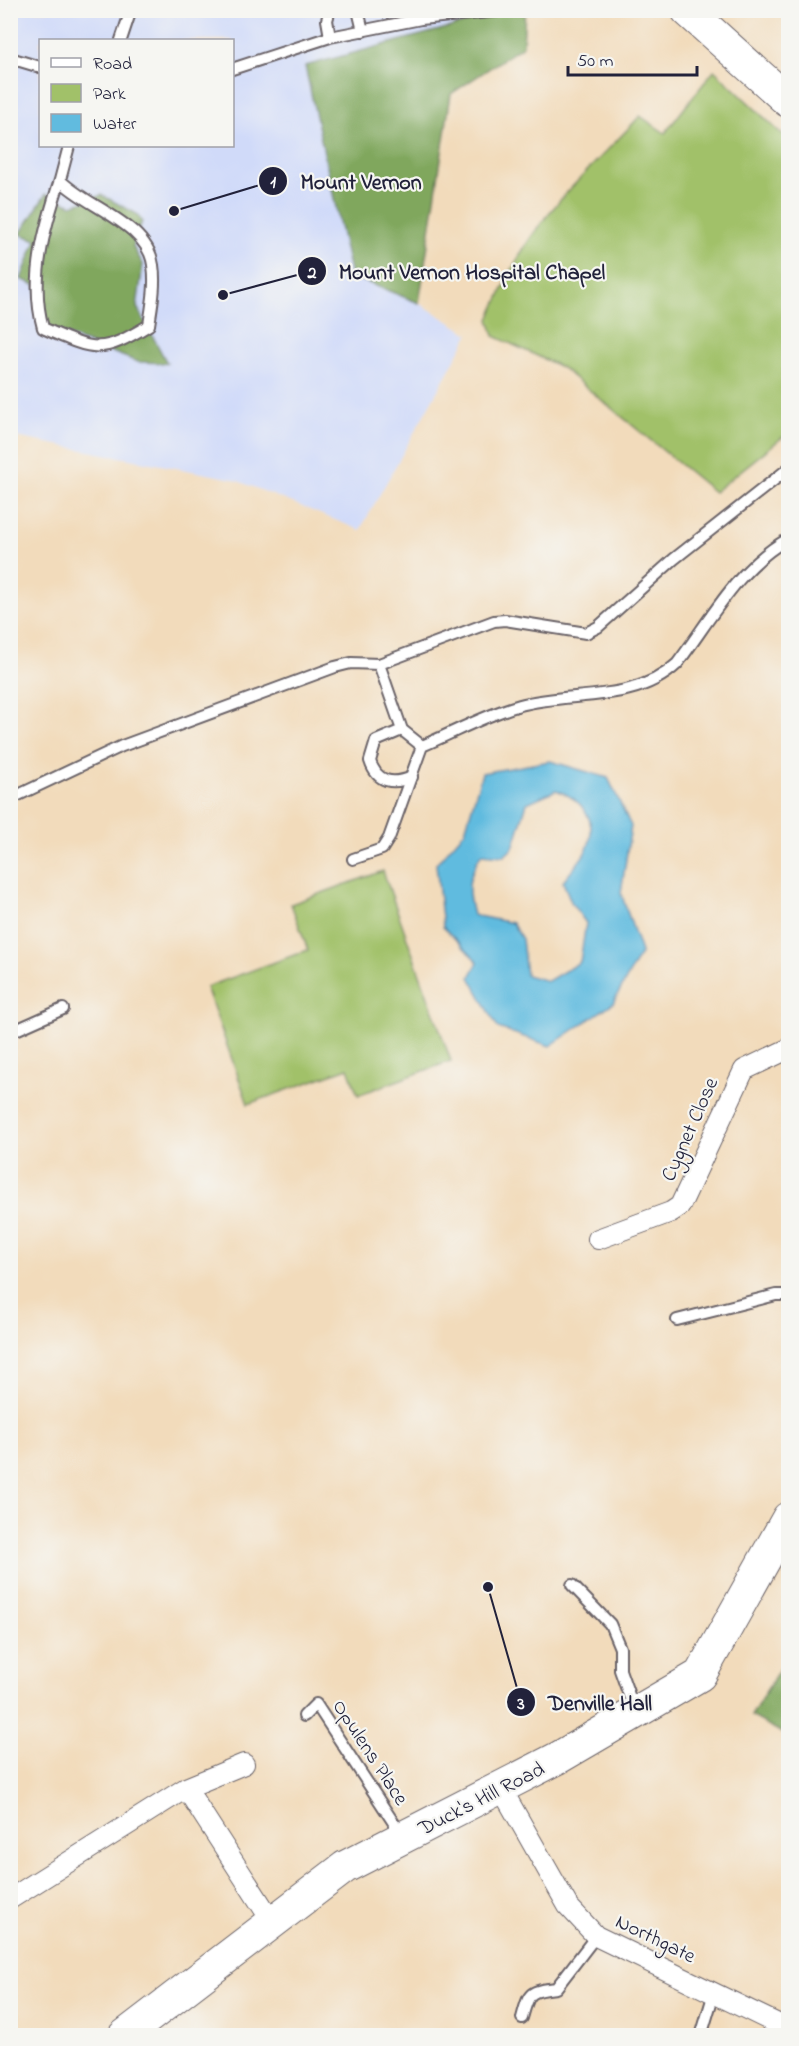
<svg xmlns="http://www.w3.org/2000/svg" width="799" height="2046" viewBox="0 0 799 2046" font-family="'Indie Flower',sans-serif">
	<rect width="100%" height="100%" fill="#f6f6f2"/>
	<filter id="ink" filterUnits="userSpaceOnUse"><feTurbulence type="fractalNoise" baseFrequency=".0167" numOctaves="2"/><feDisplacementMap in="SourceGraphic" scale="12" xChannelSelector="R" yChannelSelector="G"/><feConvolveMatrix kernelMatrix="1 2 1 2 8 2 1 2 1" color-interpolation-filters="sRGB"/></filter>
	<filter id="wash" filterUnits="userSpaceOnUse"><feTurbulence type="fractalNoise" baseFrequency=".008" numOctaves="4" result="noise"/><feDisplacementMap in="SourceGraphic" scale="24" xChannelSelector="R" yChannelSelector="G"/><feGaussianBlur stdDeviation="1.35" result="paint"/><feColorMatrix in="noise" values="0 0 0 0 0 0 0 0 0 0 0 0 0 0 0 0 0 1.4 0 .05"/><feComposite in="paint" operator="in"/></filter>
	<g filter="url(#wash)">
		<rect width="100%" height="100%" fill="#f2dbbb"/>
		<path fill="#d0daf9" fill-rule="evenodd" d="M 10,11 L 506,11 L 305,66 L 351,275 L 419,303 L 469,334 L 360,530 L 233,479 L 11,436 ZM 40,40 L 232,40 L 232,146 L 40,146 Z"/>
		<path fill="#a1c169" stroke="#627252" stroke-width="1.5" d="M 714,70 L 788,140 L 788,433 L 714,492 L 561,367 L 494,336 L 489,319 C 503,290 515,259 534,233 C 565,190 605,154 640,116 L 665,133 Z
			M 383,871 L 451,1061 L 358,1095 L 348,1068 L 248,1104 L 206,987 L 308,950 L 291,904 Z"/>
		<path fill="#80a75d" stroke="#51644c" stroke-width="1.5" d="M 510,11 L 525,11 L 523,46 L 451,94 L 419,303 L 351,276 L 305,66 Z
			M 46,194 L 72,205 L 102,195 L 137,214 L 142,221 L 133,247 L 143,264 L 137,307 L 167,363 L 138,362 L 51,329 L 43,316 L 35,285 L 21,279 L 36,240 L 20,234 Z
			M 788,1655 L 788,1736 L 751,1716 Z"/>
		<path fill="#61bbdf" stroke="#426e8d" stroke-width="1.5" fill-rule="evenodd" d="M 550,761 L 608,778 L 631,826 L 621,893 L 641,952 L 613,1003 L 550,1046 L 498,1028 L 470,977 L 478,962 L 443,927 L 436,864 L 465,831 L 482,773 ZM 556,790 C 582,799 598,819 588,847 C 583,859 570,872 563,882 L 572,904 L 586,923 L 580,962 L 548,981 L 526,975 L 522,939 L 512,923 L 473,915 C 466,888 467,879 481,854 L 504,856 L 513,848 L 527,803 Z"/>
	</g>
	<g filter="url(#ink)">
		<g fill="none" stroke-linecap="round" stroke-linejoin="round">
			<g stroke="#6b6368" stroke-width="14">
				<path id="service" d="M 358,10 L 363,31
					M 330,37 L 327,20 L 330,10
					M 121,40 L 131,10
					M 10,58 L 40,67
					M 232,69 L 330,37 L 421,19 L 509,10
					M 60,180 C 45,226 29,279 43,328 C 95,351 100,355 149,325 C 152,305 156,285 153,265 C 148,224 86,207 60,180 L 69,146
					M 379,664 L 402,730 L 422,746
					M 402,730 L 376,741 L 370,761 C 377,783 393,785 412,777
					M 10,799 L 122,746 L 335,667 L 351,663 L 379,664 L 494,621 L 505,620 L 586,633 L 598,627 L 674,559 L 788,469
					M 353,859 L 382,849 L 389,838 L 422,746 C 455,732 485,715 520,705 C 572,691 634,704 677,664 C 711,619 738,567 788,539
					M 10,1029 L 18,1029 L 63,1009
					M 677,1320 L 776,1295 L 788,1295
					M 572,1585 L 610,1624 L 620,1648 L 620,1670 L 635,1712
					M 304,1716 L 316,1704 L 401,1834
					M 522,2018 C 529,1992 529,1991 556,1988 L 596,1936
					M 701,2036 L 714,1993"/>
			</g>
			<g stroke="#6b6368" stroke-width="22">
				<path id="minor" d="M 598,1239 L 671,1212 L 680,1206 L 744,1070 L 788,1049
					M 186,1788 L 273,1923
					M 501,1788 L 568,1906 L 596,1936 L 788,2029
					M 10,1899 L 186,1788 L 244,1764"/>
			</g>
			<g stroke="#6b6368" stroke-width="34">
				<path id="primary" d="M 687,10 L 788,101
					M 124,2036 L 345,1867 L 558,1758 L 700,1675 L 788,1518"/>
			</g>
			<use href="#service" stroke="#fff" stroke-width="10"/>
			<use href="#minor" stroke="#fff" stroke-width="20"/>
			<use href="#primary" stroke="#fff" stroke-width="32"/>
		</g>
	</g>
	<g text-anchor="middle" stroke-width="4.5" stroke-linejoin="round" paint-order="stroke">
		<g font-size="21" fill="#22223b" stroke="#f6f6f2">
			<text transform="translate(689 1129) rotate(-66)" y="7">Cygnet Close</text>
			<text transform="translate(371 1752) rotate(57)" y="7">Opulens Place</text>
			<text transform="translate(481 1798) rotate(-27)" y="7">Duck's Hill Road</text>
			<text transform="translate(656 1938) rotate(26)" y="7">Northgate</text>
		</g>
	</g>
	<path fill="none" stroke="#22223b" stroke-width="2" d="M174 211L273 181M223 295L312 271M488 1587L521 1702"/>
	<g fill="#22223b" stroke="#f6f6f2" stroke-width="2">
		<circle cx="174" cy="211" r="6"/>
		<circle cx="223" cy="295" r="6"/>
		<circle cx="488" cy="1587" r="6"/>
		<circle cx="273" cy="181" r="15"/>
		<circle cx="312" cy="271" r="15"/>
		<circle cx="521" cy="1702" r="15"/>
	</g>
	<g font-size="18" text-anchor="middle" font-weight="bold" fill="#fff">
		<text x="273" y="187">1</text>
		<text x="312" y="278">2</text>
		<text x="521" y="1709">3</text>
	</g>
	<g font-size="22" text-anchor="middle" font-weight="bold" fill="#22223b" stroke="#f6f6f2" stroke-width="4.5" stroke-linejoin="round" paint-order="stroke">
		<text x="361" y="189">Mount Vernon</text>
		<text x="472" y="279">Mount Vernon Hospital Chapel</text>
		<text x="600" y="1710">Denville Hall</text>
	</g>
	<rect width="799" height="2046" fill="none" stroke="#f6f6f2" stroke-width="36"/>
	<rect x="39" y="39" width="195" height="108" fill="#f6f6f2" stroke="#a1a1a9" stroke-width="1.5"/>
	<rect x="51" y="58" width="30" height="9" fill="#ffffff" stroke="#a1a1a9" stroke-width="1.5"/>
	<text x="93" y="69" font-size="18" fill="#22223b">Road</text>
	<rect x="51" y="84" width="30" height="18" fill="#a1c169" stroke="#a1a1a9" stroke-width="1.5"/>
	<text x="93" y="99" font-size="18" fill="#22223b">Park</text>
	<rect x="51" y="114" width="30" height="18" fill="#61bbdf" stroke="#a1a1a9" stroke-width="1.5"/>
	<text x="93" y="129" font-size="18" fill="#22223b">Water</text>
	<path d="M568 66v9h129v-9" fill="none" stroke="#22223b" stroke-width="3"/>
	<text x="577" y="66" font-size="18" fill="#22223b" stroke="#f6f6f2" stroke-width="4.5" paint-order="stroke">50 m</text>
</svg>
